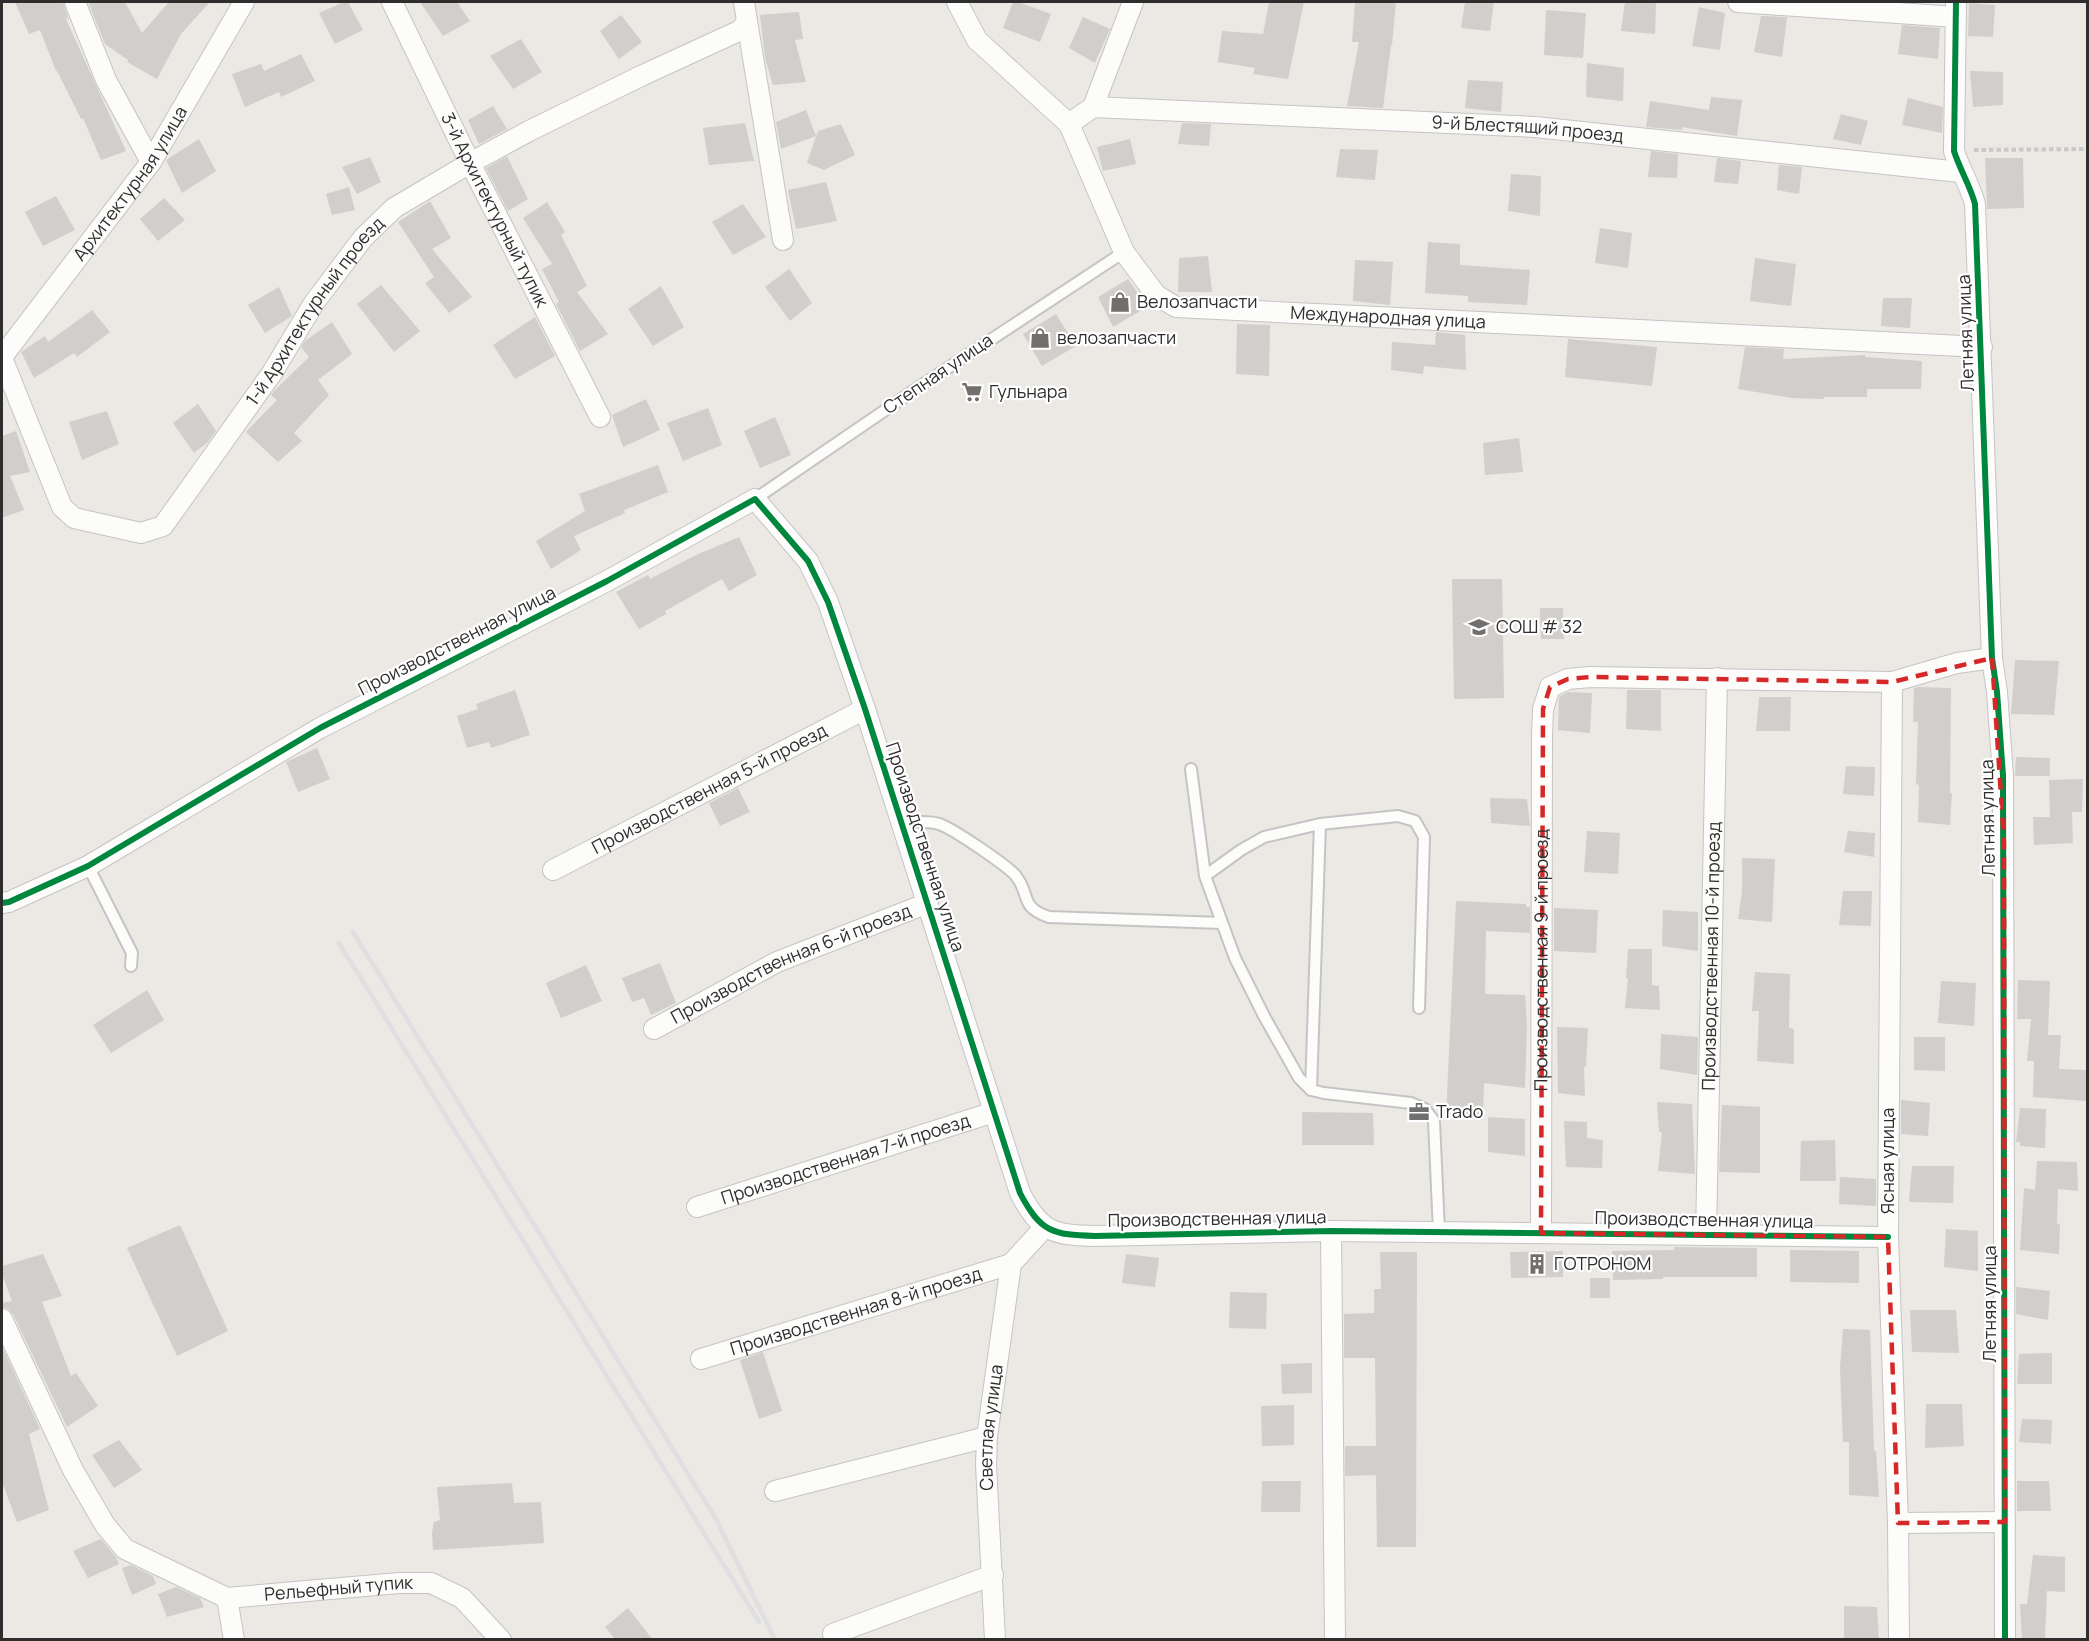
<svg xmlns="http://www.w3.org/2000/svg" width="2089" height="1641" viewBox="0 0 2089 1641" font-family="Manrope,sans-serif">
	<rect width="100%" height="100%" fill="#ece8e4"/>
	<path fill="#d1cecb" d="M 15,2 L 63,2 L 69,20 L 65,17 L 126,151 L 101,160 L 83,118 L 81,119 L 57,71 L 56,71 L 40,30 L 29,34 Z
		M 88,2 L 125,2 L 142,33 L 169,2 L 210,2 L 181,34 L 157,79 L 127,62 L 128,60 L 105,44 Z
		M 344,2 L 348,2 L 363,30 L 335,44 L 319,13 Z
		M 420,2 L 457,2 L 470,21 L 443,36 Z
		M 1013,2 L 1018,2 L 1051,14 L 1040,42 L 1003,28 Z
		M 1269,2 L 1304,2 L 1288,79 L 1253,74 L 1255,68 L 1218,62 L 1222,31 L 1263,34 Z
		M 1355,2 L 1396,2 L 1392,45 L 1391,45 L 1383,108 L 1347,106 L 1359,42 L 1352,42 Z
		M 1465,2 L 1494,2 L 1490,31 L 1461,28 Z
		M 1625,2 L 1656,3 L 1655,34 L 1621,31 Z
		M 1969,3 L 1995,5 L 1993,37 L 1968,36 Z
		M 1699,7 L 1725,13 L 1720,50 L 1692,46 Z
		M 1546,10 L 1586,13 L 1583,58 L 1544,55 Z
		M 799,12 L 803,39 L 795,40 L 806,82 L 773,85 L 765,58 L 760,15 Z
		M 621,15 L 642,42 L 619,59 L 600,31 Z
		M 1761,16 L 1787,17 L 1782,57 L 1754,52 Z
		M 1083,17 L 1110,29 L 1095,63 L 1069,48 Z
		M 1902,25 L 1940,28 L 1938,59 L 1898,54 Z
		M 521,39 L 542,72 L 513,89 L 490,56 Z
		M 301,54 L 315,81 L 281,97 L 279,92 L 245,107 L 232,74 L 261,64 L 264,71 Z
		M 1587,63 L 1624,68 L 1623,101 L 1586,97 Z
		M 1970,71 L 2003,72 L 2003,105 L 1973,107 Z
		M 1468,80 L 1503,82 L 1501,112 L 1465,108 Z
		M 1711,97 L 1742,100 L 1737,136 L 1682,127 L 1682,130 L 1646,127 L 1650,101 L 1709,110 Z
		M 1908,98 L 1943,107 L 1942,133 L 1902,125 Z
		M 493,106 L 507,129 L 479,144 L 468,120 Z
		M 806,110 L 816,136 L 781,149 L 776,122 Z
		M 1841,114 L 1868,121 L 1861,145 L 1833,139 Z
		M 745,123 L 754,161 L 709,165 L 703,128 Z
		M 1182,123 L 1211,124 L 1209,146 L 1178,144 Z
		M 841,124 L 855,155 L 824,170 L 807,163 L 818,131 Z
		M 199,139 L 216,171 L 182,193 L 166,160 Z
		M 1130,139 L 1136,164 L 1103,171 L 1097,147 Z
		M 1340,149 L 1378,150 L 1375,180 L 1336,177 Z
		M 1651,151 L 1678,154 L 1677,178 L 1648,177 Z
		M 507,156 L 528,199 L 508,211 L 486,168 Z
		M 370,157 L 381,182 L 357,194 L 342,167 Z
		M 1717,158 L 1741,161 L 1738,184 L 1714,182 Z
		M 1985,158 L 2023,158 L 2024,208 L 1987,209 Z
		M 1779,165 L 1802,167 L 1799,194 L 1777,190 Z
		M 1511,174 L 1541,176 L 1540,216 L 1508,211 Z
		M 826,182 L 837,221 L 796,229 L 788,190 Z
		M 349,187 L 355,210 L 332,215 L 326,194 Z
		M 56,196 L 75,230 L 43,246 L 25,212 Z
		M 164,198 L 185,220 L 158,241 L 140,219 Z
		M 430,201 L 451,238 L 432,249 L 472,297 L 449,313 L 425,283 L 434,277 L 398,222 Z
		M 547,202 L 565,232 L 561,235 L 587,286 L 577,292 L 608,334 L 580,351 L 556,304 L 559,302 L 542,269 L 552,264 L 523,218 Z
		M 743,204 L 766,237 L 733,255 L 712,222 Z
		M 1600,228 L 1632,233 L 1628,268 L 1595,263 Z
		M 1428,242 L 1460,244 L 1460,265 L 1530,270 L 1527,305 L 1468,302 L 1468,296 L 1425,293 Z
		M 1208,256 L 1212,292 L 1178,292 L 1179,258 Z
		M 1755,258 L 1796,264 L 1791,306 L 1750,301 Z
		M 1355,260 L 1393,262 L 1390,305 L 1353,301 Z
		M 789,269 L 812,303 L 790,321 L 765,287 Z
		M 1128,279 L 1147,307 L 1113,327 L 1098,297 Z
		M 381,285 L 420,331 L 394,352 L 357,304 Z
		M 661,286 L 684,327 L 653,346 L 628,309 Z
		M 279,287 L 292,316 L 265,333 L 248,305 Z
		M 1883,298 L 1912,298 L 1910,328 L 1881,326 Z
		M 92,310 L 110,332 L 77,357 L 74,353 L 34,378 L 21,352 L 45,336 L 48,342 Z
		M 1056,314 L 1076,346 L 1042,366 L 1023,334 Z
		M 535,317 L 555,356 L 515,379 L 493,345 Z
		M 332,322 L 352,354 L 318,380 L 329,395 L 294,433 L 302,441 L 278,462 L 246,432 L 277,400 L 271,395 L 274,391 L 309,357 L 301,347 L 305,341 Z
		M 1237,324 L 1270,325 L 1269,376 L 1236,374 Z
		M 1436,332 L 1465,335 L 1466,370 L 1424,366 L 1423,374 L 1391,370 L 1392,342 L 1435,345 Z
		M 1568,339 L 1657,347 L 1652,386 L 1565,377 Z
		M 1745,347 L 1784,349 L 1783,359 L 1865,355 L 1865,357 L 1922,361 L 1921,389 L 1867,389 L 1867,397 L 1824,397 L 1824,399 L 1792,398 L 1738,389 Z
		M 646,399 L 660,430 L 623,447 L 612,415 Z
		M 198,404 L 216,431 L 208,442 L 194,453 L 173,423 Z
		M 708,408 L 722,445 L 683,461 L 667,423 Z
		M 107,411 L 119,444 L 82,460 L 69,422 Z
		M 775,417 L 791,455 L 760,468 L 744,431 Z
		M 16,431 L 30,472 L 10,476 L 24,510 L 2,518 L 2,436 Z
		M 1519,438 L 1523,472 L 1485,475 L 1483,443 Z
		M 658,465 L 668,492 L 624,510 L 625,513 L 574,536 L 581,550 L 551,569 L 536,541 L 585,511 L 579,494 Z
		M 739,537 L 757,575 L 729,591 L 722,579 L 665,611 L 666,614 L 639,629 L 616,592 L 648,575 L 650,579 L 696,555 Z
		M 1452,579 L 1502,579 L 1504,698 L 1454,699 Z
		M 1540,608 L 1563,608 L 1564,639 L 1541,639 Z
		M 2015,660 L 2059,661 L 2054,715 L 2011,714 Z
		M 1918,687 L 1951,688 L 1950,793 L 1952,793 L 1950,825 L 1918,822 L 1919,785 L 1916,784 L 1918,722 L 1913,722 L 1914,688 Z
		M 515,690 L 530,735 L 491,748 L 489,742 L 467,748 L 457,716 L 478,709 L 476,704 Z
		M 1627,690 L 1661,690 L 1661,731 L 1626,729 Z
		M 1568,692 L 1592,693 L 1590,733 L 1558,730 L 1559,698 L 1560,696 Z
		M 1759,697 L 1791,697 L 1790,731 L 1756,731 Z
		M 317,748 L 330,779 L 298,792 L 286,762 Z
		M 2016,757 L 2050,758 L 2050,776 L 2015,776 Z
		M 1846,766 L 1875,767 L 1874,796 L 1843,794 Z
		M 2083,779 L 2082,812 L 2072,812 L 2073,843 L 2034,845 L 2033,817 L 2050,817 L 2049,780 Z
		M 738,788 L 750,812 L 720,826 L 709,803 Z
		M 1490,798 L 1527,799 L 1530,826 L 1491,823 Z
		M 1587,831 L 1620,833 L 1618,874 L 1584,872 Z
		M 1848,831 L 1875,833 L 1874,857 L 1844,852 Z
		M 1742,858 L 1775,859 L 1772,922 L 1738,919 L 1742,892 Z
		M 1843,891 L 1872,891 L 1871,926 L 1839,925 Z
		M 1456,901 L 1526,904 L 1526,907 L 1530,907 L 1530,933 L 1486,931 L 1485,994 L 1525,995 L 1527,1024 L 1525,1088 L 1484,1083 L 1483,1115 L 1446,1117 Z
		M 1554,908 L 1598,910 L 1596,953 L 1554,951 Z
		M 1663,910 L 1698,912 L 1698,951 L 1662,946 Z
		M 1628,949 L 1652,949 L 1652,985 L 1659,986 L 1660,1010 L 1625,1008 L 1628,978 L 1626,978 Z
		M 660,963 L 676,1003 L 651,1015 L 644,998 L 632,1002 L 622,978 Z
		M 586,965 L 602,1001 L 561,1018 L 546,983 Z
		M 1755,972 L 1790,974 L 1789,1028 L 1794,1029 L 1794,1064 L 1757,1061 L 1759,1011 L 1752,1011 Z
		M 2018,980 L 2050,981 L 2048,1035 L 2061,1035 L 2059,1069 L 2088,1070 L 2086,1101 L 2033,1097 L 2034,1061 L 2027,1061 L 2031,1019 L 2017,1019 Z
		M 1941,981 L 1976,983 L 1974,1026 L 1938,1023 Z
		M 147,990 L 164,1020 L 111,1053 L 93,1025 Z
		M 1557,1027 L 1588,1028 L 1586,1067 L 1584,1067 L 1585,1096 L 1558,1093 Z
		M 1661,1034 L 1698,1037 L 1697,1075 L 1660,1069 Z
		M 1914,1037 L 1945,1037 L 1945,1071 L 1914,1070 Z
		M 1901,1100 L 1930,1103 L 1928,1136 L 1901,1134 Z
		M 1657,1102 L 1692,1104 L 1695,1174 L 1658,1171 L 1662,1132 L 1659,1132 Z
		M 1722,1105 L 1760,1107 L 1760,1173 L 1719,1172 Z
		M 2020,1108 L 2046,1109 L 2045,1148 L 2020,1146 L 2020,1142 L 2016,1142 Z
		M 1302,1112 L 1373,1113 L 1374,1145 L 1302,1145 Z
		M 1488,1117 L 1525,1119 L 1525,1156 L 1488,1152 Z
		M 1564,1121 L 1587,1122 L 1587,1138 L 1603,1140 L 1602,1168 L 1566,1167 Z
		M 1835,1140 L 1836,1181 L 1800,1181 L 1801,1141 Z
		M 2037,1161 L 2077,1162 L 2078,1191 L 2058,1189 L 2057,1224 L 2060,1224 L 2059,1254 L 2020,1250 L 2024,1188 L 2035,1190 Z
		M 1912,1166 L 1954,1166 L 1953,1203 L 1909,1202 Z
		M 1840,1177 L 1876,1179 L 1876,1206 L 1839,1204 Z
		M 180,1225 L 228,1331 L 177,1356 L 127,1248 Z
		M 1946,1229 L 1978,1231 L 1978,1271 L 1944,1267 Z
		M 1674,1247 L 1757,1248 L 1757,1277 L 1663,1277 L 1663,1279 L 1613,1280 L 1612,1251 L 1674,1250 Z
		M 1790,1250 L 1859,1251 L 1859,1283 L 1790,1282 Z
		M 1563,1251 L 1563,1277 L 1511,1278 L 1510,1252 Z
		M 1380,1252 L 1417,1252 L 1416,1547 L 1377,1547 L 1376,1475 L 1345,1476 L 1345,1446 L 1376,1446 L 1375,1358 L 1344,1358 L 1344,1314 L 1374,1313 L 1374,1289 L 1381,1289 Z
		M 43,1254 L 62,1296 L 42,1302 L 71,1376 L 76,1373 L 98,1406 L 67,1427 L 13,1314 L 8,1309 L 2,1307 L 2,1303 L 12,1301 L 2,1274 L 2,1266 Z
		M 1126,1254 L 1159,1258 L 1155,1287 L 1122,1283 Z
		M 1590,1278 L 1610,1278 L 1610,1298 L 1590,1298 Z
		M 2016,1287 L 2050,1291 L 2048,1320 L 2016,1314 Z
		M 1230,1292 L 1267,1293 L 1266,1329 L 1229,1328 Z
		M 1910,1310 L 1956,1310 L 1959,1353 L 1912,1352 Z
		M 1843,1329 L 1870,1330 L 1874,1451 L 1876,1451 L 1879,1497 L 1849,1495 L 1849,1442 L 1843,1442 L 1840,1368 Z
		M 2,1346 L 40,1429 L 29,1434 L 49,1510 L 17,1522 L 2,1482 Z
		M 763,1352 L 782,1411 L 759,1419 L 740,1360 Z
		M 2052,1353 L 2052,1384 L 2017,1384 L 2019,1354 Z
		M 1312,1363 L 1312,1393 L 1282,1394 L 1281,1364 Z
		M 1926,1404 L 1962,1404 L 1964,1446 L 1925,1448 Z
		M 1294,1405 L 1294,1445 L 1262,1446 L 1261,1406 Z
		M 2022,1419 L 2052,1420 L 2051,1444 L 2019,1442 Z
		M 119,1440 L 142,1470 L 114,1488 L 92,1455 Z
		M 1262,1481 L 1301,1481 L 1300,1512 L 1261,1512 Z
		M 2017,1481 L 2049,1481 L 2051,1511 L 2017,1511 Z
		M 512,1483 L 514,1503 L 541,1502 L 544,1543 L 433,1550 L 432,1533 L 434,1522 L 440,1520 L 437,1487 Z
		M 101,1539 L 116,1557 L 119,1564 L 88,1578 L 73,1551 Z
		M 2033,1555 L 2065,1557 L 2065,1592 L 2047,1591 L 2045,1638 L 2022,1639 L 2020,1604 L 2027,1604 Z
		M 131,1565 L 153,1576 L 156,1584 L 132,1595 L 122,1568 Z
		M 176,1587 L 200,1598 L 204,1607 L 167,1617 L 158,1594 Z
		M 1844,1606 L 1877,1607 L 1879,1640 L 1844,1640 Z
		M 628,1608 L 653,1640 L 616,1640 L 605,1627 Z"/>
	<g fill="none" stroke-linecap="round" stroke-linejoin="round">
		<g stroke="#c5c4c5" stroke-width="14">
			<path id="service" d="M 755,499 L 919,387 L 1124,252
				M 1191,769 L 1205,876 L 1235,958 L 1264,1016 L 1299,1078 L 1311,1090 L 1324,1093 L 1411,1103 L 1425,1109 L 1434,1121 L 1439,1232
				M 902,822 C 913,823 929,820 939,824 C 952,828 1008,866 1016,876 C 1031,895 1019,907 1049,917 L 1222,923
				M 88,866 L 132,953 L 131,966
				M 1205,876 L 1241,850 L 1264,837 L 1320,824 L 1398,816 L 1415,821 L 1424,837 L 1419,1008
				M 1311,1090 L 1320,824"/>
		</g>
		<g stroke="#c5c4c5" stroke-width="22">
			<g id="minor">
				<path d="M 75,2 L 106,80 L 151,162"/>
				<path id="s1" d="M 392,2 L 470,163 L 600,417"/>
				<path id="s2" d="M 957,2 L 977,40 L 1069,124 L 1124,252 L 1156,295 L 1176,307 L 1982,347"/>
				<path d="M 1738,2 L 1956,17"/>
				<path d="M 1956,2 L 1954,151 C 1960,170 1970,185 1975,204 L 1992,658 L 1997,692 L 2003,776 L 2005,1640"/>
				<path d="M 747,21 L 783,240"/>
				<path id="s3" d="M 1093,107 L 1535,127 L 1960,172"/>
				<path d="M 1069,124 L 1093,107 L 1133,2"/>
				<path id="s4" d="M 2,357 L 151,162 L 244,2"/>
				<path id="s5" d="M 2,358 L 62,507 L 74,518 L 141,533 L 163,526 L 272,373 L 314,303 L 363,238 L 394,208 L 470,163 L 529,131 L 643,75 L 741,30 L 747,21 L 744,2"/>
				<path d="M 1892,682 L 1888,1237 L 1898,1523 L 1899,1640"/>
				<path id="s6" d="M 553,870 L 865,709"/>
				<path d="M 2,903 L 9,902 L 88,866 L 320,728 L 607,581 L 755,499 L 808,561 L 828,602 L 865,709 L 1020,1193 C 1040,1232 1053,1235 1095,1236 L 1331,1231 L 1888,1237"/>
				<path id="s7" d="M 654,1029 L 777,962 L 928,903"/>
				<path id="s8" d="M 697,1207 L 994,1112"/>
				<path d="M 1331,1231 L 1335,1640"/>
				<path id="s9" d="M 1541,1233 L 1542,734 L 1543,709 L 1550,687 L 1568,679 L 1590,677 L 1892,682 L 1957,663 L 1992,658"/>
				<path id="s10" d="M 1706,1235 L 1717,678"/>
				<path d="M 2,1319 L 73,1470 L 105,1525 L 125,1549 L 227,1598 L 234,1640"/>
				<path id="s11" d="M 701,1359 L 1011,1264"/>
				<path d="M 775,1491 L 987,1437"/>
				<path d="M 1898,1523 L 2005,1522"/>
				<path id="s12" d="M 227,1598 L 399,1583 L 431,1583 L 462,1598 L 501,1640"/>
				<path d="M 833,1634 L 993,1575"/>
				<path id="s13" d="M 995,1640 L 986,1465 L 987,1437 L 1011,1264 L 1044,1228"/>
			</g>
		</g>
		<path stroke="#c9c9c8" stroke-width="4" stroke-dasharray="4.5 3" stroke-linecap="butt" d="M 1974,150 L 2088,149"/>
		<use href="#service" stroke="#fcfcfb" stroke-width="10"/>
		<use href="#minor" stroke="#fcfcfb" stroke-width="20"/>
		<path stroke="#dfdfe1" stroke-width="4.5" d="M 353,932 L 716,1519 L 775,1640
			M 339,943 L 759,1622"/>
		<g stroke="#fff" stroke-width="10">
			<path id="cycleway" d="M 1956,2 L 1954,151 C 1960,170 1970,185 1975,204 L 1992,658 L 1997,692 L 2003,776 L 2005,1640
				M 2,903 L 9,902 L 88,866 L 320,728 L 607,581 L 755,499 L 808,561 L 828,602 L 865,709 L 1020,1193 C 1040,1232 1053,1235 1095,1236 L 1331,1231 L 1888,1237"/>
		</g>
		<use href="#cycleway" stroke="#00873e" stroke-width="6"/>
	</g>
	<path fill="none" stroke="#d62828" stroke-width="4.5" stroke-dasharray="12 8" stroke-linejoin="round" d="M 1992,658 L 2004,842 L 2005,1522 L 1898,1523 L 1888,1237 L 1541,1233 L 1543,709 L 1550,687 L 1568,679 L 1590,677 L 1892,682 Z"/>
	<defs>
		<g id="shop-bare" transform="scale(1.62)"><path d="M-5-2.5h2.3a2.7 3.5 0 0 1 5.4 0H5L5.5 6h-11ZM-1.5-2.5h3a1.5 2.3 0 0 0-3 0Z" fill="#706f6e" stroke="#fff" stroke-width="2.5" paint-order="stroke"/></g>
		<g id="supermarket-bare" transform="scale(1.62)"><path d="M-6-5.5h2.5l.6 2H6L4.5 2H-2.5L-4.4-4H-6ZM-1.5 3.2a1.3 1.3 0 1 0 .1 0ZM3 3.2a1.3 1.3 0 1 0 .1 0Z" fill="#706f6e" stroke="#fff" stroke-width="2.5" paint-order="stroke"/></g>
		<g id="school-bare" transform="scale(1.62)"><path d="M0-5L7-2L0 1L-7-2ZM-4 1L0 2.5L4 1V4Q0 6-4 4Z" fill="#706f6e" stroke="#fff" stroke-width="2.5" paint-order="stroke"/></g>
		<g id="office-bare" transform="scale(1.62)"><path d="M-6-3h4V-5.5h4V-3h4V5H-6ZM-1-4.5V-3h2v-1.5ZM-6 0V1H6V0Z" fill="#706f6e" stroke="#fff" stroke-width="2.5" paint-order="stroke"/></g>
		<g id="building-bare" transform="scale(1.62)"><path d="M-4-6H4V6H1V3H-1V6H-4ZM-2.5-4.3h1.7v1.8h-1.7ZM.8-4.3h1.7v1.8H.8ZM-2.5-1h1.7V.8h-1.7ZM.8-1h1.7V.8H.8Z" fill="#706f6e" stroke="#fff" stroke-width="2.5" paint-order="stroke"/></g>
	</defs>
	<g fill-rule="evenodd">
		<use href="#shop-bare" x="1120" y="302"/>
		<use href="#shop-bare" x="1040" y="338"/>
		<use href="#supermarket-bare" x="972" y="392"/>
		<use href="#school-bare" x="1479" y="627"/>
		<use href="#office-bare" x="1419" y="1112"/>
		<use href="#building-bare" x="1537" y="1264"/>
	</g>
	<g text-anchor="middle" stroke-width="4.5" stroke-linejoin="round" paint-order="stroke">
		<g font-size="18" fill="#2e2e2e" stroke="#fff">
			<text dy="6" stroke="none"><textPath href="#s3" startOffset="435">9-й Блестящий проезд</textPath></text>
			<text dy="6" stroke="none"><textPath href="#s4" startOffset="216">Архитектурная улица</textPath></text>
			<text dy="6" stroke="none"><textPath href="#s1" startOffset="232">3-й Архитектурный тупик</textPath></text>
			<text dy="6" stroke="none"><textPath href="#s5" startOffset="532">1-й Архитектурный проезд</textPath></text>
			<text dy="6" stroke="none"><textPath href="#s2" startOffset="596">Международная улица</textPath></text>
			<text transform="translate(1966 333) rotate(-92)" y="6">Летняя улица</text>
			<text transform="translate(938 374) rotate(-34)" y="6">Степная улица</text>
			<text transform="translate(457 641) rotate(-27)" y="6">Производственная улица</text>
			<text dy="6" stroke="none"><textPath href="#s6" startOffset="176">Производственная 5-й проезд</textPath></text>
			<text transform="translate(1988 818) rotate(-91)" y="6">Летняя улица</text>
			<text transform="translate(925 847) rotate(72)" y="6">Производственная улица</text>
			<text dy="6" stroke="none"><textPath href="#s10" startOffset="279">Производственная 10-й проезд</textPath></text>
			<text dy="6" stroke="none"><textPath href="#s9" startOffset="273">Производственная 9-й проезд</textPath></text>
			<text dy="6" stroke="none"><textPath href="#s7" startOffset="152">Производственная 6-й проезд</textPath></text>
			<text dy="6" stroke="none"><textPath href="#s8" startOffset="156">Производственная 7-й проезд</textPath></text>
			<text transform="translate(1888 1161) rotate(-90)" y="6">Ясная улица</text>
			<text transform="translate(1217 1219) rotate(-1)" y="6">Производственная улица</text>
			<text transform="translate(1704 1220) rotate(1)" y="6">Производственная улица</text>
			<text transform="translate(1990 1304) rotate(-90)" y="6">Летняя улица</text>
			<text dy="6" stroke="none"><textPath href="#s11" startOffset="162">Производственная 8-й проезд</textPath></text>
			<text dy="6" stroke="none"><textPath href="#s13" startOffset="213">Светлая улица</textPath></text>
			<text dy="6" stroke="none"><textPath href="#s12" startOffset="112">Рельефный тупик</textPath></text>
		</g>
		<g font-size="18" fill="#2e2e2e" stroke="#fff" text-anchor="start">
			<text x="1137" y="308">Велозапчасти</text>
			<text x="1057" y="344">велозапчасти</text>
			<text x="989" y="398">Гульнара</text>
			<text x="1496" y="633">СОШ # 32</text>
			<text x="1436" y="1118">Trado</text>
			<text x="1554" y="1270">ГОТРОНОМ</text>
		</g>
	</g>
	<rect width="2089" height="1641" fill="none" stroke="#2e2e2e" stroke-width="6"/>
</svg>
